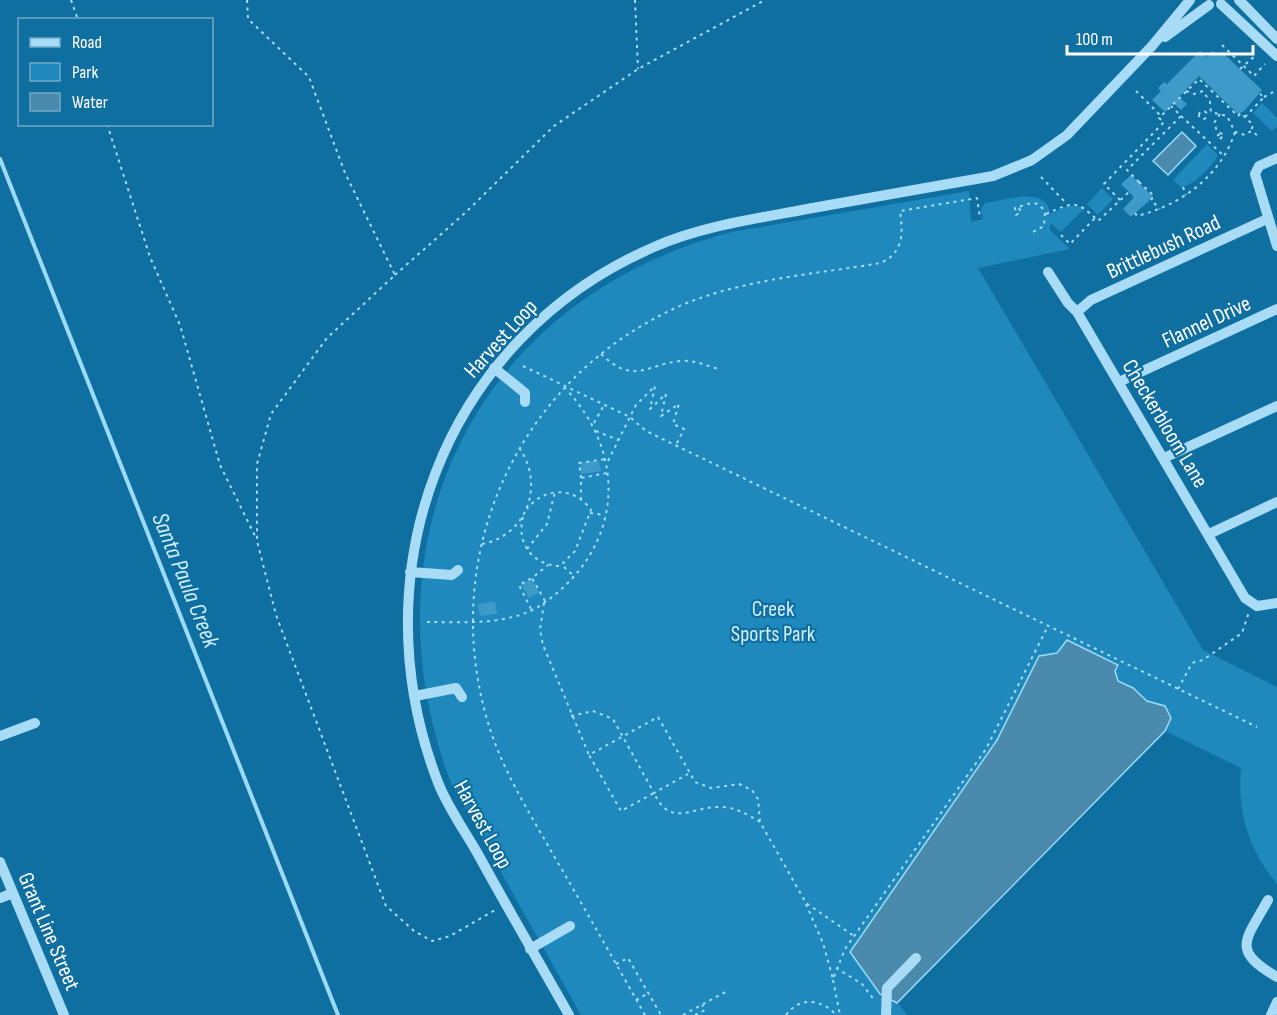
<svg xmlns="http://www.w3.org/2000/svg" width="1277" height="1015" viewBox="0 0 1277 1015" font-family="'Sofia Sans Condensed',sans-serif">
	<rect width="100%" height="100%" fill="#106fa1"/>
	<path fill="#1f89be" d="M 1262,103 L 1277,118 L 1277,127 L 1272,131 L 1253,113 Z
		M 1207,144 L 1218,155 C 1209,170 1197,181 1182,188 L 1173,180 Z
		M 1102,188 L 1113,199 L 1098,215 L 1087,204 Z
		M 969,191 L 971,222 L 983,219 L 981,209 L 985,203 C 1003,200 1048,185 1050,214 C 1062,208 1072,202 1084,209 L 1061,232 L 1050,223 L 1050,230 L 1070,249 L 978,268 L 1203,650 L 1277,687 L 1277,884 C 1249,850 1237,812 1241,768 L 1165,731 L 897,1002 L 907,1015 L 581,1015 L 451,783 C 359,539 477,298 732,232 Z"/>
	<path fill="#4a8bad" stroke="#9adbf9" stroke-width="1.5" d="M 1182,132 L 1196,146 L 1168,175 L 1153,161 Z
		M 1067,640 L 1118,665 L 1115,671 L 1118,681 L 1133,688 L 1147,701 L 1165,706 L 1171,718 L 1165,731 L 897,1003 L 880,994 L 850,952 L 997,740 L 1039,656 L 1057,653 Z"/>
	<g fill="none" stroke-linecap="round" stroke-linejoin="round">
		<path stroke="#9adbf9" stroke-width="4" d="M 0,159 L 338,1015"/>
	</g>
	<path fill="#3e9ac9" d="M 1200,51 L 1207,57 L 1213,51 L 1218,56 L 1222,52 L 1262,90 L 1244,111 L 1238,114 L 1199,76 L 1179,97 L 1187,104 L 1181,110 L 1173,103 L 1165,112 L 1152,100 L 1161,91 L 1158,88 L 1164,82 L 1167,84 Z
		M 1131,175 L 1153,197 L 1131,217 L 1123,209 L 1134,197 L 1121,184 Z
		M 595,461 L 599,462 L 601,471 L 581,474 L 580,463 Z
		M 531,579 L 539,593 L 529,598 L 521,584 Z
		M 495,602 L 497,614 L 480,616 L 478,604 Z"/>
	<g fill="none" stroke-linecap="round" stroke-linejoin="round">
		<path stroke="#a8dcf6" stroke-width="2" stroke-dasharray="3 4.5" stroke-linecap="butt" d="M 71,0 L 78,20
			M 247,0 L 248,19 L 309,77 L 345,173 L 395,275 L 327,338 L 271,414 L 257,464 L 257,541 L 276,615 L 386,906 L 414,931 L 432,941 L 450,936 L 495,910
			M 635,0 L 638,69
			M 1222,45 L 1254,76 L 1265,64
			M 1240,69 L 1256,55
			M 1136,91 L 1161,116
			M 1186,91 L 1194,94 L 1203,91 L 1210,102 L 1211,112 L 1227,116 L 1235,132 L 1245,135 L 1251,131 L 1257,135
			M 1264,97 L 1277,90
			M1199 115a4 4 0 1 1 8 0a4 4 0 1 1-8 0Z
			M 1220,114 L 1214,123 L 1217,131 L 1224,135 L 1220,139 L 1217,136 L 1221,133
			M 1181,116 L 1223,155
			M 1245,117 L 1264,97 L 1260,94
			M 107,124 L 150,257 L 180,325 L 220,465 L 256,538
			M 1041,177 L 1067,204
			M 1139,182 L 1127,170 L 1181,116 L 1171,106
			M 1139,182 L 1154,196 L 1151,200 L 1160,209
			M 1183,187 L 1186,195
			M 1120,200 L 1104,184 L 1164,122 L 1159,118 L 1199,79 L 1238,116 L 1241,113 L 1253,125 L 1251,131
			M 1019,208 L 1021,212 L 1016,215 L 1015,208 C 1027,205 1036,197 1045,212 L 1044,226 L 1031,233
			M 1135,213 L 1137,216 C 1181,205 1221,176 1235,132
			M 1046,214 C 1073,202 1076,199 1098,221 L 1129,192
			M 1061,235 L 1070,244 L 1095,218
			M 395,275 L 465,213 L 554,126 L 638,69 L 765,0
			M 601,354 C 635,386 646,364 681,361 C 694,360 706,365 718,369
			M 523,366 L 630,417 L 646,431 L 1257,727
			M 594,423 L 604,405
			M 596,431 L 618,440
			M 608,461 L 636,405 L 655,386 L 650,409 L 666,394 L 661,416 L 679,404 L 673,424 L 684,429 L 676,445
			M 581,478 L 579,463 L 606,459
			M 581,500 L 581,478 L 607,473
			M 590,513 L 605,515
			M 523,517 C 516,544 533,565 560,566 L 575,551 L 591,510 C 575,487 545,486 527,509
			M 482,544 C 526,536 545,486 520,449
			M 527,549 L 547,524 L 555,492
			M 564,567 L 575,577
			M 545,601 L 532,578 L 548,565
			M 544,603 L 540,630 L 543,645 L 589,755
			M 531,609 L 519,585 L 532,578
			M 427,622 C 465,622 512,626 544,603 C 621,549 630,458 566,389
			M 1178,689 L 1192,663 L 1203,660 L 1242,633 L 1249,612
			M 571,716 L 593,711 L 613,719 L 654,793 L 688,774
			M 760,822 C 747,814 735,807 720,807 C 692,806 671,829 654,793 L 621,811 L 589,755 L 658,717 L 695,782 L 711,788 L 739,784 L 752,790 L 758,799 L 760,822 L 806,903 L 854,936
			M 806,904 L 823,943 L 833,979 L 845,949 L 986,749 L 1048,626
			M 616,964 L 628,958 L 661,1015
			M 836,968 L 862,984 L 875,1001
			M 833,980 L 840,1015
			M 636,1000 L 647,994
			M 645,1015 C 615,962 585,909 554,856 C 532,817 507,778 492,735 C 433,562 515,378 682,305 C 744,279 816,274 881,263 C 904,252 903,233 900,211 L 977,198 L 980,218
			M 683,1015 L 729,990
			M 695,1015 L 705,1010 L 702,1005
			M 786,1015 C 800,996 822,999 836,1015"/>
		<path stroke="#a8dcf6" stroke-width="10" d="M 1239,0 L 1277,39
			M 1221,4 L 1277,56
			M 1165,37 L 1209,5
			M 1277,158 L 1259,166 L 1255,174 L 1277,246
			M 1048,272 L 1068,303 L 1077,312 L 1245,598 L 1257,606 L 1277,603
			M 1077,312 L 1091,300 L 1267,219
			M 494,368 L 525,393 L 525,402
			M 1119,382 L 1277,309
			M 1164,458 L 1277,406
			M 1209,534 L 1277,502
			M 410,572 L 452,575 L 458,570
			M 415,696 L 456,688 L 462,697
			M 0,736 L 35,723
			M 0,862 L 64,1015
			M 0,898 L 13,893
			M 1268,900 C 1246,940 1230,950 1277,977
			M 530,949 L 570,926
			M 569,1015 C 539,962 508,909 479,856 C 466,833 449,809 439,785 C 356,574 443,338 654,247 C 702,226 755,219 807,209 C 869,198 931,187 993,176 L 1032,160 L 1067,135 L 1152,46 L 1190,0
			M 886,1015 L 887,988 L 916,958
			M 1271,1015 L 1277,1002"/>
	</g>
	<g text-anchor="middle" stroke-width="4.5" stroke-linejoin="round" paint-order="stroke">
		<g font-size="22" fill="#fff" stroke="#106fa1">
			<text transform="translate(1163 246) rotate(-25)" y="8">Brittlebush Road</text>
			<text transform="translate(1206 321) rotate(-25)" y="8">Flannel Drive</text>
			<text transform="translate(500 338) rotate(-48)" y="8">Harvest Loop</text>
			<text transform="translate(1166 423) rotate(59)" y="8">Checkerbloom Lane</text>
			<text transform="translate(484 824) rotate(61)" y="8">Harvest Loop</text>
			<text transform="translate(50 931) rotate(67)" y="8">Grant Line Street</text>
		</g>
		<g font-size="22" fill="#d2f0fe" stroke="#106fa1">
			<text x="773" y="616">Creek<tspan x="773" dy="25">Sports Park</tspan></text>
		</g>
		<g font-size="24" font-style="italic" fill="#cfeefd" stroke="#106fa1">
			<text transform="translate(186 580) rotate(68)" y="8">Santa Paula Creek</text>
		</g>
	</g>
	<rect x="18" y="18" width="195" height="108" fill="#106fa1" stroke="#70a9c7" stroke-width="1.5"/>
	<rect x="30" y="38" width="30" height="9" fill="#a8dcf6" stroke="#70a9c7" stroke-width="1.5"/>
	<text x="72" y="48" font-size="18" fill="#ffffff">Road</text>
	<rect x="30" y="63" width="30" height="18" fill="#1f89be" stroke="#70a9c7" stroke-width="1.5"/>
	<text x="72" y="78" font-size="18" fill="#ffffff">Park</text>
	<rect x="30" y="93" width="30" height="18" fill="#4a8bad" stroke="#70a9c7" stroke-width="1.5"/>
	<text x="72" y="108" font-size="18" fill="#ffffff">Water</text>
	<path d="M1067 45v9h186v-9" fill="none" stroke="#ffffff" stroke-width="3"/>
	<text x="1076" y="45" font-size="18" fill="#ffffff" stroke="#106fa1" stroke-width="4.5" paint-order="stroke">100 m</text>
</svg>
